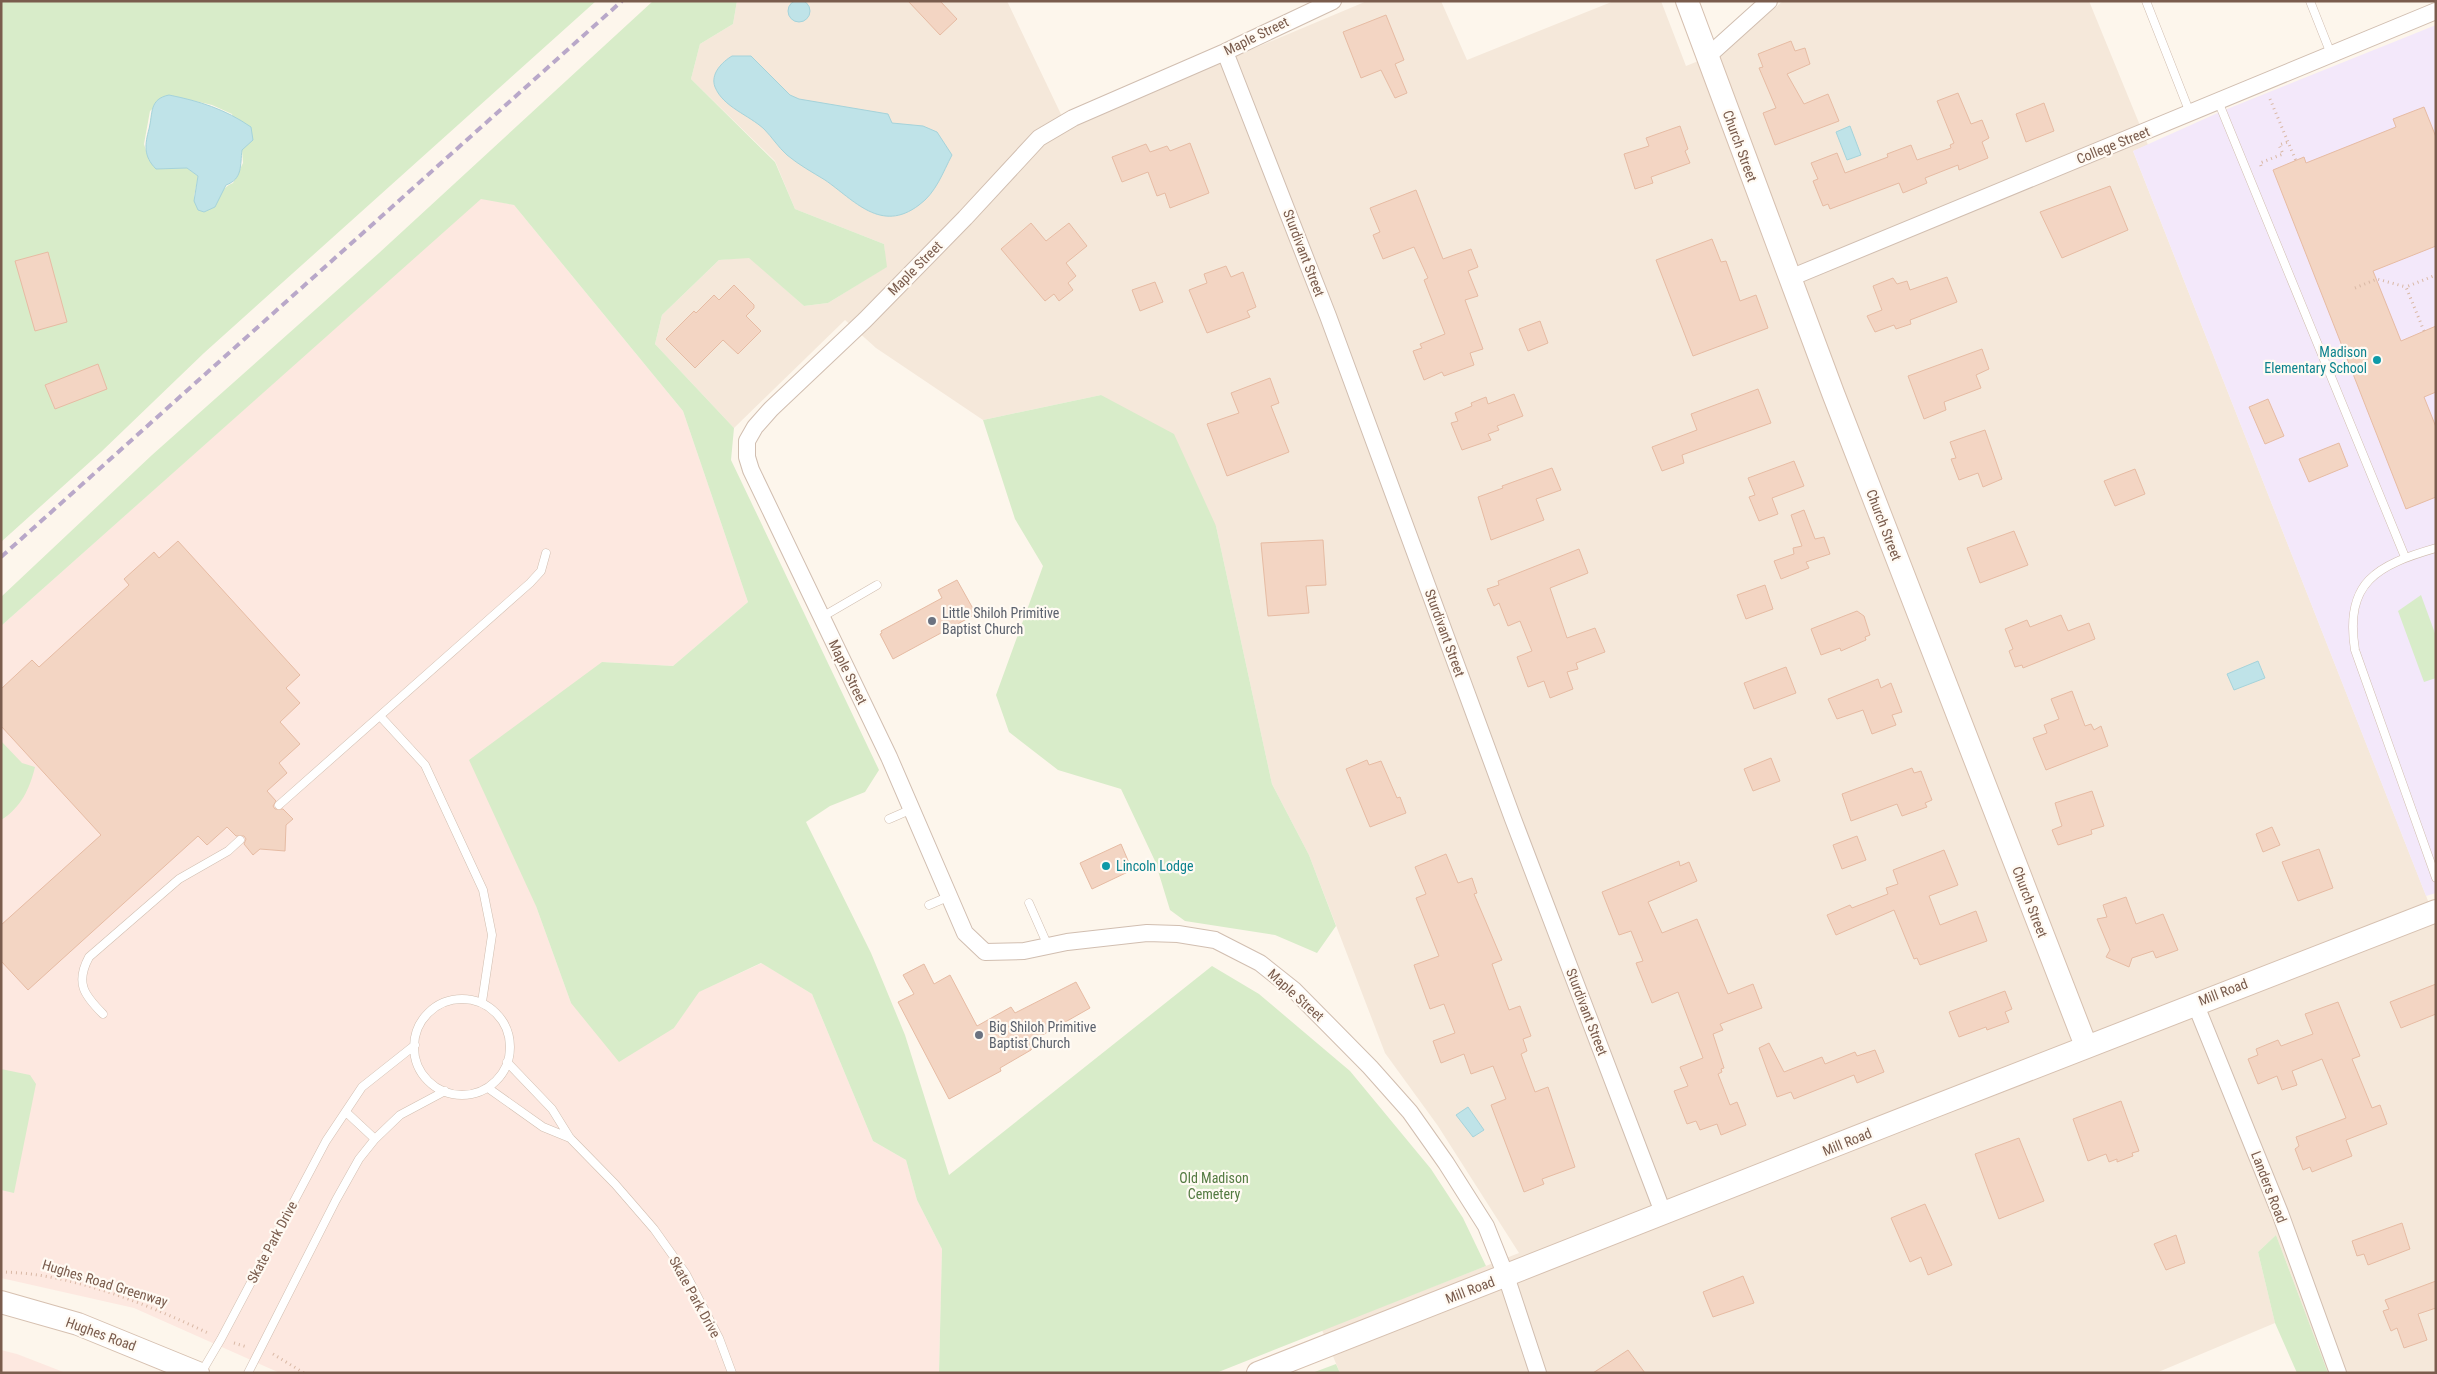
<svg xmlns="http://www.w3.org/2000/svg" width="2437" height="1374" viewBox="0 0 2437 1374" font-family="'Roboto Condensed',sans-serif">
	<rect width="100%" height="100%" fill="#fdf6ec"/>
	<path fill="#f5e8da" d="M 737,1 L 1007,1 L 1068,129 L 1138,97 L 1367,1 L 1441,1 L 1467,60 L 1614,1 L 1661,1 L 1686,66 L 1726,50 L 1783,1 L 2089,1 L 2148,145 L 2133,151 L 2436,921 L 2436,1373 L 2328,1373 L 2276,1235 L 2258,1252 L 2275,1323 L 2156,1373 L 1340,1373 L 1322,1330 L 1519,1253 L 1438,1126 L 1385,1053 L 1309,855 L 1272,784 L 1216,526 L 1101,395 L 983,420 L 876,348 L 845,320 L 734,428 L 655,344 L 662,315 L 719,260 L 749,257 L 804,306 L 828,303 L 886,267 L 884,244 L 795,209 L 775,161 L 691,79 L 700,44 L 733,24 Z"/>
	<path fill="#fde8e0" d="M 481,198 L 514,205 L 683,411 L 748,602 L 673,666 L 602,662 L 536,906 L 571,1003 L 674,1028 L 698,992 L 762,963 L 812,994 L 873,1141 L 906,1160 L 917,1200 L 942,1249 L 939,1373 L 280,1373 L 134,1308 L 1,1278 L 1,626 Z
		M 1,1350 L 17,1354 L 66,1373 L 1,1373 Z"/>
	<path fill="#f3e8fa" d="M 2436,25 L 2436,893 L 2426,896 L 2133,151 L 2222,111 Z"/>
	<path fill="#d8ecc9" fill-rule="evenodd" d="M 1,1 L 596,1 L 204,353 L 101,452 L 1,542 ZM 169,95 L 212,105 L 232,114 L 242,150 L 243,163 L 233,183 C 222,187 219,196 215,207 L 203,212 L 194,197 L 198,176 L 187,168 L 156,169 L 149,160 L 144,144 L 150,111 Z
		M 653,1 L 737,1 L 733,24 L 700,44 L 691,79 L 775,162 L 795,209 L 884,244 L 887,267 L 828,303 L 804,306 L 749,258 L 719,260 L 662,315 L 655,344 L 734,428 L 731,460 L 879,770 L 865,792 L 830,806 L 806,822 L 871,953 L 905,1035 L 949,1175 L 1212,966 L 1259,994 L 1350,1071 L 1431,1169 L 1463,1218 L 1486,1266 L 1216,1373 L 939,1373 L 942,1249 L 917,1200 L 906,1160 L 873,1141 L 812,994 L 761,963 L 699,992 L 674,1028 L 619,1062 L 571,1003 L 536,906 L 469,760 L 602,662 L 673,666 L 748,602 L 683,411 L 514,205 L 481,199 L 1,626 L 1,597 L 152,455 L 379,253 Z
		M 1101,395 L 1174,434 L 1216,526 L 1272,784 L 1309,855 L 1336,926 L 1317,953 L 1275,935 L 1185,921 L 1170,910 L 1155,861 L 1121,789 L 1058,770 L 1009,732 L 996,695 L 1043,566 L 1015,519 L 983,420 Z
		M 2421,595 L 2436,636 L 2436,678 L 2424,682 L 2398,611 Z
		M 1,741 L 22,763 L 35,767 C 30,788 21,808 1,820 Z
		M 1,1069 L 30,1075 L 36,1084 L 14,1193 L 1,1190 Z
		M 2276,1235 L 2328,1373 L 2297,1373 L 2275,1323 L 2258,1252 Z
		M 1336,1364 L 1340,1373 L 1312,1373 Z"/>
	<path fill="#bfe3e8" stroke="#a5d3da" d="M788 11a11 11 0 1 1 22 0a11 11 0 1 1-22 0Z
		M 732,56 L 751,56 L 790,95 L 799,99 L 888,114 L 892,123 L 923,126 L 937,132 L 952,155 C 943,172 936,193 919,205 C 881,234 854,200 825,180 C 812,172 799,165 787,155 C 778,147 772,137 764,129 C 749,115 723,107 715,87 C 710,74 722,62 732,56 Z
		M 169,95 C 199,101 225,109 251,127 L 253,140 L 242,150 C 240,165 243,179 226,185 L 215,207 L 204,212 L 198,210 L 194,201 L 198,176 L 187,168 L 156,169 C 143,156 145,144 149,129 C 153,113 149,99 169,95 Z
		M 1850,126 L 1861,155 L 1847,160 L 1836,132 Z
		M 2258,661 L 2265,678 L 2234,690 L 2227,674 Z
		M 1468,1107 L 1484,1130 L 1473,1137 L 1456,1115 Z"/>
	<path fill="#f3d5c3" stroke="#e6bba3" d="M 908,1 L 940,1 L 957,19 L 940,35 Z
		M 1386,15 L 1404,60 L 1395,64 L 1407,93 L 1395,98 L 1381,70 L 1361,78 L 1343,32 Z
		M 1791,41 L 1795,51 L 1805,48 L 1810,64 L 1787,74 L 1804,104 L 1828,94 L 1839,121 L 1775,145 L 1763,113 L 1776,108 L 1759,68 L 1763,67 L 1758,54 Z
		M 1958,93 L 1971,124 L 1982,120 L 1989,138 L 1982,142 L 1988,158 L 1959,170 L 1958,165 L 1925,178 L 1927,183 L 1903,193 L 1899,183 L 1830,209 L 1828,204 L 1823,206 L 1813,181 L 1818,179 L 1811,163 L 1837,153 L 1845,173 L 1888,157 L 1887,154 L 1911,145 L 1917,160 L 1951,148 L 1950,145 L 1954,143 L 1937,101 Z
		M 2044,103 L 2054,131 L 2026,142 L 2016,114 Z
		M 2424,107 L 2436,137 L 2436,246 L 2373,271 L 2401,341 L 2436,326 L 2436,392 L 2424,397 L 2436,427 L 2436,497 L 2406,509 L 2273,170 L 2304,157 L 2306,163 L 2396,127 L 2393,119 Z
		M 1680,126 L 1688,149 L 1685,151 L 1690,163 L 1651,177 L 1653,183 L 1635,189 L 1624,154 L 1649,146 L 1646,138 Z
		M 1190,143 L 1209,193 L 1170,208 L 1165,193 L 1157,196 L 1148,172 L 1122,182 L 1112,157 L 1146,144 L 1150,152 L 1167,146 L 1170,151 Z
		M 2110,186 L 2128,230 L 2062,258 L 2040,212 Z
		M 1416,190 L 1443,259 L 1471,249 L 1478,267 L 1468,271 L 1478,296 L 1465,300 L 1483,349 L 1470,353 L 1474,365 L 1444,376 L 1442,372 L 1424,380 L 1413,351 L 1422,348 L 1420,344 L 1445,334 L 1424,280 L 1428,278 L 1414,247 L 1383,259 L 1373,235 L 1380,232 L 1370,208 Z
		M 1031,223 L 1046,241 L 1069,223 L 1087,246 L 1066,263 L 1076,276 L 1068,283 L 1073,290 L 1059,301 L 1054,294 L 1045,301 L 1001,249 Z
		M 1712,239 L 1721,262 L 1726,261 L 1740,301 L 1756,295 L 1768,328 L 1693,356 L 1656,260 Z
		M 48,252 L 67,322 L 35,331 L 15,261 Z
		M 1226,266 L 1231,277 L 1243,272 L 1256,307 L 1247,311 L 1250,317 L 1207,333 L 1189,290 L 1207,283 L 1204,274 Z
		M 1947,277 L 1957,302 L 1910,320 L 1911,324 L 1896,329 L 1894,325 L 1875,332 L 1867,316 L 1882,310 L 1873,286 L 1893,278 L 1897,284 L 1907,281 L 1910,290 Z
		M 1155,282 L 1163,302 L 1140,311 L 1132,290 Z
		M 734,285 L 754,305 L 754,308 L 746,316 L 761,331 L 738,354 L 723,340 L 695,368 L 666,339 L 694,311 L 696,313 L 714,295 L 719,300 Z
		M 1540,321 L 1548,343 L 1528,351 L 1519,329 Z
		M 1982,349 L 1989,369 L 1976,375 L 1981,388 L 1944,402 L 1946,410 L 1924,419 L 1908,376 Z
		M 98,364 L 107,389 L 55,409 L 45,385 Z
		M 1270,378 L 1279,403 L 1271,406 L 1289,452 L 1227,476 L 1207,424 L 1239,413 L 1231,393 Z
		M 1758,389 L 1771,423 L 1682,455 L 1684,463 L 1662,471 L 1652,447 L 1697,430 L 1691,414 Z
		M 1514,394 L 1523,416 L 1497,426 L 1499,430 L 1488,434 L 1491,440 L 1462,450 L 1451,423 L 1458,421 L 1455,413 L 1472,406 L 1471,403 L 1486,397 L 1488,404 Z
		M 2268,399 L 2284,436 L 2265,444 L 2249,407 Z
		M 1985,430 L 2002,479 L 1983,487 L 1978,473 L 1959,480 L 1951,459 L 1956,458 L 1950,442 Z
		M 2339,443 L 2348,466 L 2309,482 L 2299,459 Z
		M 1794,461 L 1804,486 L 1772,498 L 1778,514 L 1759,521 L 1749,497 L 1755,495 L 1748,478 Z
		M 1552,468 L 1561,490 L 1536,499 L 1544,520 L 1491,540 L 1478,497 L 1503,488 L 1502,486 Z
		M 2135,469 L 2145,494 L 2115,506 L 2104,481 Z
		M 1804,510 L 1815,539 L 1824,537 L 1830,554 L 1806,562 L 1809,568 L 1781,579 L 1774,561 L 1794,554 L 1793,548 L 1802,546 L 1791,515 Z
		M 2014,531 L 2028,565 L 1980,583 L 1967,548 Z
		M 1323,540 L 1326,585 L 1306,586 L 1309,613 L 1268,616 L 1261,543 Z
		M 178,541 L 300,675 L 286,688 L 300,703 L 280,722 L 300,744 L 279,763 L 287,773 L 267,791 L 276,801 L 273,806 L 275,809 L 283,809 L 293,819 L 286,825 L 285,851 L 260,849 L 253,855 L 244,844 L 246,839 L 244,836 L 236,836 L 227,827 L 207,845 L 198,836 L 28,990 L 1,961 L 1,925 L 101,835 L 1,726 L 1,689 L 32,660 L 39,667 L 129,585 L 124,579 L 154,552 L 159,558 Z
		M 1579,549 L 1588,573 L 1550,588 L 1567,638 L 1595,628 L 1605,652 L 1576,663 L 1578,669 L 1567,672 L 1573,689 L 1550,698 L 1544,681 L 1528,687 L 1517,657 L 1532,651 L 1520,621 L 1508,626 L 1499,603 L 1494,606 L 1487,589 L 1499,585 L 1498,581 Z
		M 957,580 L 976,614 L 893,659 L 880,634 L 882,633 L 881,631 L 942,598 L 938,590 Z
		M 1765,585 L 1773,609 L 1746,619 L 1737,595 Z
		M 1857,611 L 1864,616 L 1870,635 L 1865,637 L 1866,640 L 1841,651 L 1840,648 L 1821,655 L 1811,629 Z
		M 2061,615 L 2068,631 L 2089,623 L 2095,639 L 2023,668 L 2022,665 L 2015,667 L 2009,651 L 2013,649 L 2005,629 L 2027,620 L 2030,627 Z
		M 1786,667 L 1796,693 L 1754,709 L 1744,683 Z
		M 1878,679 L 1881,688 L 1891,683 L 1902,712 L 1892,715 L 1896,725 L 1872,734 L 1863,710 L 1837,719 L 1828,699 Z
		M 2072,691 L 2085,726 L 2091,724 L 2094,730 L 2101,726 L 2108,746 L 2046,770 L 2033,738 L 2047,733 L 2044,725 L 2059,719 L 2051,699 Z
		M 1771,758 L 1780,781 L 1753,791 L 1744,769 Z
		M 1367,760 L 1369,765 L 1381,761 L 1397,798 L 1400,797 L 1406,813 L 1370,827 L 1346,769 Z
		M 1912,768 L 1914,773 L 1921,771 L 1932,800 L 1925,803 L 1927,807 L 1902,816 L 1897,804 L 1851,821 L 1842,794 Z
		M 2092,791 L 2104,826 L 2091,830 L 2092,834 L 2058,845 L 2052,830 L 2062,826 L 2055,803 Z
		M 2272,827 L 2280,845 L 2263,852 L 2256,834 Z
		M 1857,836 L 1866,860 L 1842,869 L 1833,845 Z
		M 1121,844 L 1132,870 L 1092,889 L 1080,863 Z
		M 2319,849 L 2333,888 L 2298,901 L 2282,862 Z
		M 1944,850 L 1958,885 L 1929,896 L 1940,925 L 1976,911 L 1987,941 L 1920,965 L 1917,958 L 1914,959 L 1894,910 L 1836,935 L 1827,915 L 1850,905 L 1852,908 L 1888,894 L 1886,888 L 1898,884 L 1893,870 Z
		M 1446,854 L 1458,883 L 1472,878 L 1477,893 L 1474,894 L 1502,960 L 1492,964 L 1509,1010 L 1520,1006 L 1531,1036 L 1523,1039 L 1527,1051 L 1521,1054 L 1535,1092 L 1548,1087 L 1575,1167 L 1542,1179 L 1544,1184 L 1524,1192 L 1491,1105 L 1506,1099 L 1493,1066 L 1471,1074 L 1464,1054 L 1441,1063 L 1433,1041 L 1455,1033 L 1444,1004 L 1430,1009 L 1414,965 L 1439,956 L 1416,898 L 1426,894 L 1415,867 Z
		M 1679,861 L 1680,866 L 1689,862 L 1697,881 L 1648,902 L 1662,933 L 1697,919 L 1728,994 L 1753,984 L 1762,1008 L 1720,1024 L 1723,1030 L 1713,1034 L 1724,1068 L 1721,1069 L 1722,1072 L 1718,1074 L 1730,1105 L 1737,1102 L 1746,1125 L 1721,1135 L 1717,1124 L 1700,1130 L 1696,1121 L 1687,1124 L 1674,1091 L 1688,1086 L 1680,1067 L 1703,1058 L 1678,992 L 1652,1003 L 1636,963 L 1643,961 L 1631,931 L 1619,935 L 1602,892 Z
		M 2126,897 L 2136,924 L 2163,914 L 2178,950 L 2156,958 L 2153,951 L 2132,958 L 2129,967 L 2106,957 L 2110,950 L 2097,919 L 2107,917 L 2103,905 Z
		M 924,964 L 934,984 L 950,975 L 977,1026 L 1011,1007 L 1015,1013 L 1076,982 L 1090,1008 L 1030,1042 L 1033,1047 L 1031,1050 L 1000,1068 L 1001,1071 L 949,1099 L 898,1002 L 914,994 L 903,975 Z
		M 2436,984 L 2436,1014 L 2401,1028 L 2390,1002 Z
		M 2005,991 L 2012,1009 L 2005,1012 L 2009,1022 L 1987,1030 L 1986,1027 L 1959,1037 L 1949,1012 Z
		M 2338,1002 L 2360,1056 L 2352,1059 L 2372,1108 L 2380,1105 L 2387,1124 L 2346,1140 L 2352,1156 L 2312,1172 L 2310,1167 L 2303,1170 L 2295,1149 L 2299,1146 L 2296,1137 L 2346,1118 L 2322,1059 L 2292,1071 L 2297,1085 L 2282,1090 L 2277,1076 L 2258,1084 L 2248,1059 L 2258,1055 L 2256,1049 L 2278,1040 L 2281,1046 L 2313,1034 L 2305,1014 Z
		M 1769,1043 L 1784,1072 L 1822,1057 L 1825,1064 L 1855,1052 L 1857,1056 L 1875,1050 L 1884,1072 L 1857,1083 L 1854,1075 L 1794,1099 L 1791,1092 L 1777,1097 L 1759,1048 Z
		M 2121,1101 L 2139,1151 L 2132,1153 L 2133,1156 L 2117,1162 L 2117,1159 L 2109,1162 L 2106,1154 L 2088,1161 L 2073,1119 Z
		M 2019,1138 L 2044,1201 L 1999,1219 L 1975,1154 Z
		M 1925,1204 L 1952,1265 L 1928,1275 L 1921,1257 L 1910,1262 L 1891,1218 Z
		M 2402,1223 L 2410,1249 L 2368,1265 L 2364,1254 L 2357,1256 L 2352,1241 Z
		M 2176,1235 L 2185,1263 L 2166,1270 L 2154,1244 Z
		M 1743,1276 L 1754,1303 L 1713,1317 L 1703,1292 Z
		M 2436,1281 L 2436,1308 L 2418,1314 L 2427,1340 L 2404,1348 L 2397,1328 L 2391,1331 L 2383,1311 L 2389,1309 L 2385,1300 Z
		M 1628,1350 L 1645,1373 L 1593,1373 Z"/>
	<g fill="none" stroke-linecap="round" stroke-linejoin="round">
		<g stroke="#d1beb0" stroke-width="9">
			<path id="lane" d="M 2146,1 L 2190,113
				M 2310,1 L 2331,54
				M 2218,101 L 2405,557
				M 2436,548 C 2377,565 2344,582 2355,650 L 2436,878
				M 822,617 L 877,585
				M 380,716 L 425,765 L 483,890 L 492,935 L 482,1002
				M 279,805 L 530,583 L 541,571 L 546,553
				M 889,819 L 912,809
				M 1029,903 L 1048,946
				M 929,905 L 950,896
				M414 1047a48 48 0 1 1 96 0a48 48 0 1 1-96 0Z
				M 103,1014 C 84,995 75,983 89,957 L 179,879 L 228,851 L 240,840
				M 507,1062 L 552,1109 L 570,1138 L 615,1184 L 654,1229 L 686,1274 L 719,1338 L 732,1373
				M 488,1088 L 543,1127 L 570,1138
				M 346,1112 L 375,1139
				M 201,1373 L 221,1339 L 326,1141 L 362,1087 L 415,1045
				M 248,1373 L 336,1200 L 359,1159 L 375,1139 L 400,1115 L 445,1091"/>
		</g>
		<g stroke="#d1beb0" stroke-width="18">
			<path id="street" d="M 1333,1 L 1225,52 L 1073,118 L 1039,138 L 965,218 L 865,320 L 771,409 L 755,427 L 747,441 L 747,457 L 751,470 L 889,757 L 965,933 L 985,952 L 1024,951 L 1067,942 L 1147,933 L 1178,934 L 1215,940 L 1260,963 L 1294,990 L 1370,1067 L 1410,1112 L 1446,1163 L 1486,1226 L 1506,1276 L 1538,1373
				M 1225,52 L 1328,316 L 1513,819 L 1664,1215
				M 1708,56 L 1769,1
				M 1790,278 L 2436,11
				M 2195,1003 L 2280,1213 L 2338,1373"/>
		</g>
		<g stroke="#d6c0b0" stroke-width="24">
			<path id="secondary" d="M 1687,1 L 1833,393 L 2086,1046
				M 1,1302 L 78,1324 L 198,1373
				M 1258,1373 C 1651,1219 2042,1062 2436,911"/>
		</g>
		<path stroke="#d9b8a5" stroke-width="3" stroke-dasharray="1 4" stroke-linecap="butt" d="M 2270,99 L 2296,161
			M 2261,166 L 2260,163 L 2283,154 L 2279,145 L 2288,142
			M 2355,288 L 2377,279 L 2406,287
			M 2424,331 L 2406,287 L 2436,275
			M 1,1272 C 72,1273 147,1304 210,1334
			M 234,1343 L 247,1347
			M 273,1354 L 304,1373"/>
		<use href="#lane" stroke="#fff" stroke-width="8"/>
		<use href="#street" stroke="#fff" stroke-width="16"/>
		<use href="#secondary" stroke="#fff" stroke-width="22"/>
		<path stroke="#b9a8c9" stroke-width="4" stroke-dasharray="8 5" stroke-linecap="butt" d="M 1,557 L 622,1"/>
	</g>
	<g fill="#0f9aa8" stroke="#fffaf3" stroke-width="2">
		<circle cx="2377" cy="360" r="5"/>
		<circle cx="1106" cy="866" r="5"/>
	</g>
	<g fill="#6b7280" stroke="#fffaf3" stroke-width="2">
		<circle cx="932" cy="621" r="5"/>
		<circle cx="979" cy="1035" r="5"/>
	</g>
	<g text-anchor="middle" stroke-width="4.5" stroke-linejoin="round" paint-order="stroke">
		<g font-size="14" fill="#7a5c4d" stroke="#fffaf3">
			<text transform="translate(1256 36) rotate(-26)" y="5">Maple Street</text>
			<text transform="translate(2113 145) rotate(-22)" y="5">College Street</text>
			<text transform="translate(1740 146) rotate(70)" y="5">Church Street</text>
			<text transform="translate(1304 253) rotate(69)" y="5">Sturdivant Street</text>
			<text transform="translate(915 268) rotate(-45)" y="5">Maple Street</text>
			<text transform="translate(1884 525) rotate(69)" y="5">Church Street</text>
			<text transform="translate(1445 633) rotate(70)" y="5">Sturdivant Street</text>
			<text transform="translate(848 672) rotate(64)" y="5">Maple Street</text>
			<text transform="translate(2030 902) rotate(69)" y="5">Church Street</text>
			<text transform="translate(2223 992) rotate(-21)" y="5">Mill Road</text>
			<text transform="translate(1296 995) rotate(42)" y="5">Maple Street</text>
			<text transform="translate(1587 1012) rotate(69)" y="5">Sturdivant Street</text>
			<text transform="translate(1847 1142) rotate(-22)" y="5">Mill Road</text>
			<text transform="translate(2269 1187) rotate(69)" y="5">Landers Road</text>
			<text transform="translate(272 1242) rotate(-62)" y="5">Skate Park Drive</text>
			<text transform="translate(105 1283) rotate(17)" y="5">Hughes Road Greenway</text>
			<text transform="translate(1470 1290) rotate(-21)" y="5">Mill Road</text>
			<text transform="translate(695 1297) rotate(61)" y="5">Skate Park Drive</text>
			<text transform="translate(101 1334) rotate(20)" y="5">Hughes Road</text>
		</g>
		<g font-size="14" fill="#0d838f" stroke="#fffaf3" text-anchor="end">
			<text x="2367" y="357">Madison<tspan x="2367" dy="16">Elementary School</tspan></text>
			<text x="1116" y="871" text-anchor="start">Lincoln Lodge</text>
		</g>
		<g font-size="14" fill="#5b616d" stroke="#fffaf3" text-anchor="start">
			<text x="942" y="618">Little Shiloh Primitive<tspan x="942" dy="16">Baptist Church</tspan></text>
			<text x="989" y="1032">Big Shiloh Primitive<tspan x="989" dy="16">Baptist Church</tspan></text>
		</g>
		<g font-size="14" fill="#537a41" stroke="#fffaf3">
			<text x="1214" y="1183">Old Madison<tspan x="1214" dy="16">Cemetery</tspan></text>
		</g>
	</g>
	<rect width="2437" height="1374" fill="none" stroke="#7a5c4d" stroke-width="5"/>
</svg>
